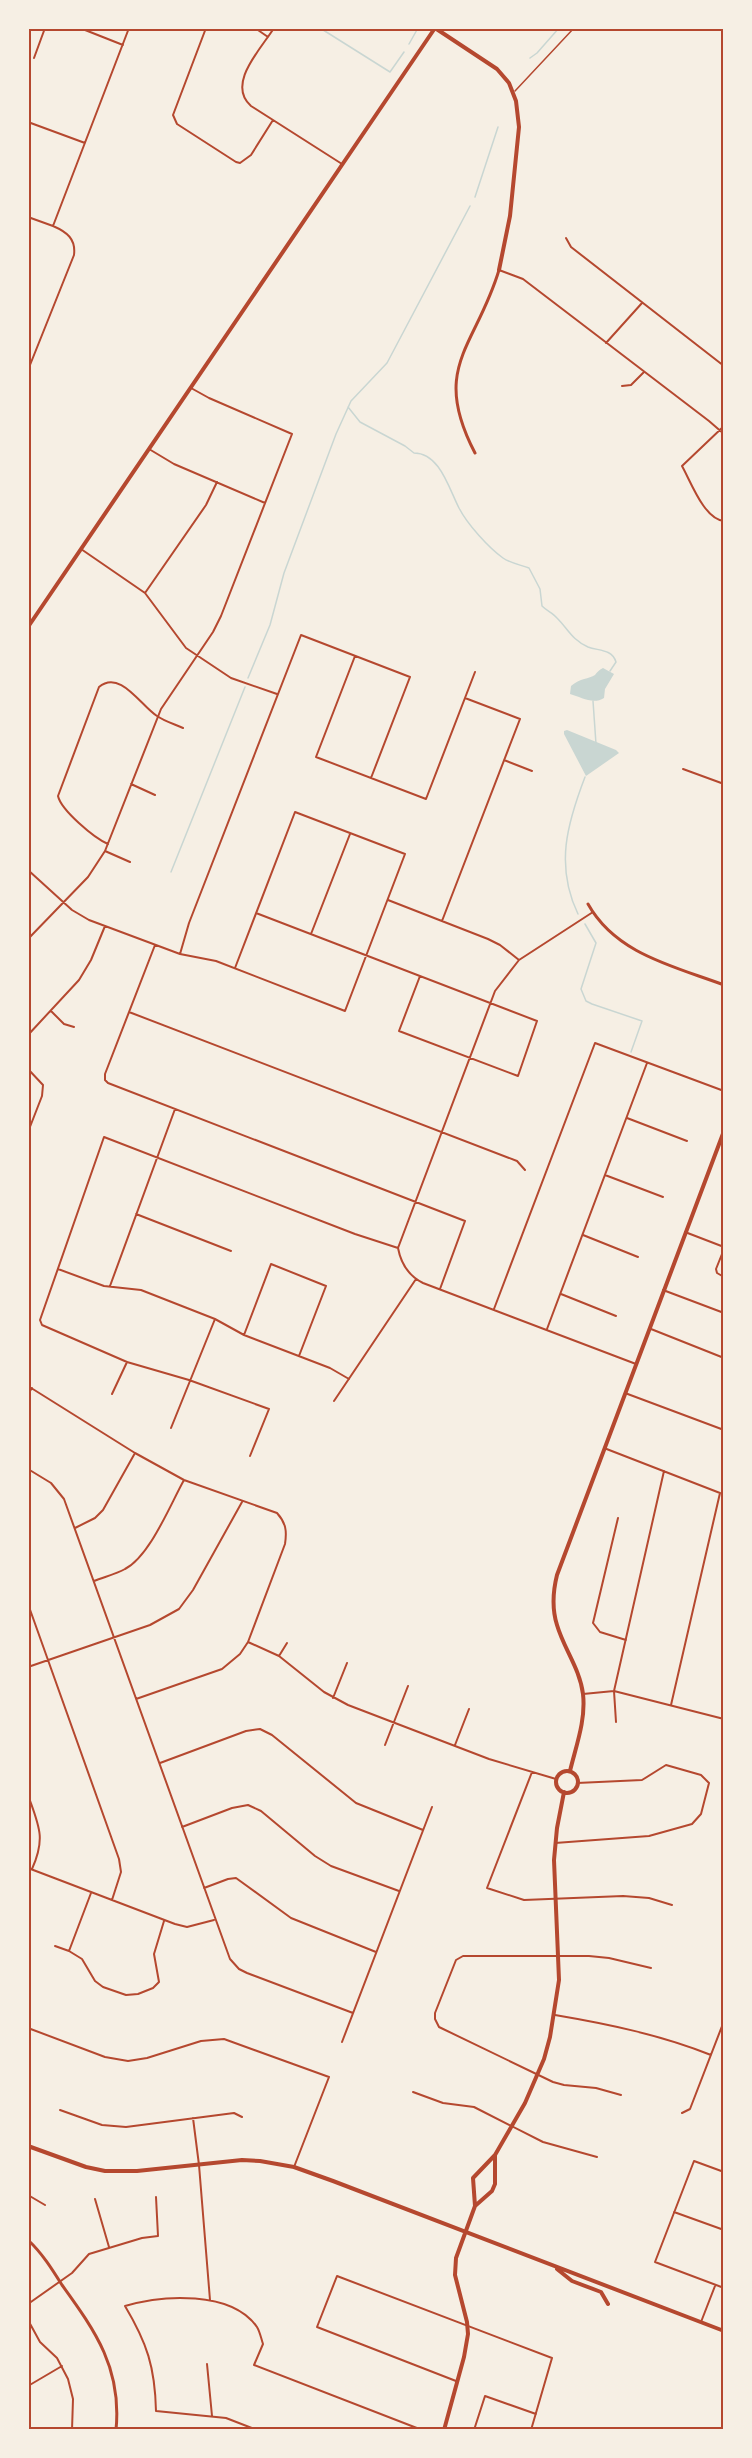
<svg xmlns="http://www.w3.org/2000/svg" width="752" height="2458" viewBox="0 0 752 2458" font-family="'Exo 2',sans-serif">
	<rect width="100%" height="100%" fill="#f6efe4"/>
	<path fill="#c9d6d2" d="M 603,668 L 614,674 L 605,689 L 604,698 C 593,705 581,697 570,694 L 571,686 C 580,678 589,679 595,675 C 597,672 599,670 603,668 Z
		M 567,730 L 616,750 L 619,753 L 586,776 L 564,734 L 564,731 Z"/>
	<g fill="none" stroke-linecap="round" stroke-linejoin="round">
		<path stroke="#c9d6d2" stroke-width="1.5" d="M 320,28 L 390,72 L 404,52
			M 409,44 L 418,28
			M 530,58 L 537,53 L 559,28
			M 475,197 L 498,127
			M 348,407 L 360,422 L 405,446 L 414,453 C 440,453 449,489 459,508 C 467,524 489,548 503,558 C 510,563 521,565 529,568 L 540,589 L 542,606 C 547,611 553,613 557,618 C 568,629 572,640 588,647 C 599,651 612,649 616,662 L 610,671
			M 248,678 L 270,625 L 284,573 L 336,434 L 351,401 L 387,363 L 470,206
			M 593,701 L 596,744
			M 171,872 L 245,687
			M 578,914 C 555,866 567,824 585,777
			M 585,924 L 596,943 L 581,989 L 586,1001 L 592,1004 L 642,1021 L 631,1052"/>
		<path stroke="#b5482f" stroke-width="1.5" d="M 515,91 L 574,28"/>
		<path stroke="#b5482f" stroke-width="2" d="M 80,28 L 123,45
			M 206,28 L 173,115 L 177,124 L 236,162 L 240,163 L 251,155 L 273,120
			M 255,28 L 268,37
			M 274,28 C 261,49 226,84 251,106 L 342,164
			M 34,58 L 45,28
			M 28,122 L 85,143
			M 28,217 L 53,226
			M 566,238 L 571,247 L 724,366
			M 499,270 L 523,279 L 709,421 L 724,434
			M 606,343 L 642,303
			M 28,370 L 74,255 C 76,239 67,232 53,226 L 129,28
			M 622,386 L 631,385 L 644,372
			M 724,426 L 682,466 C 691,482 704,519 724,521
			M 149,449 L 174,464 L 265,503
			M 81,549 L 145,593 L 186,648 L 231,678 L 277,694
			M 145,593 L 206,505 L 217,482
			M 355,656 L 316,757 L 426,799 L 475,672
			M 504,760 L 532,771
			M 683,769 L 724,784
			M 131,784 L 155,795
			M 108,844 C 94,838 61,810 58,796 L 99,687 C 120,669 141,706 157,716 C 164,721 174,724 183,728
			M 105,851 L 130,862
			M 28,870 L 72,910 L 89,920 L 180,954 L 216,961 L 345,1011 L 405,854 L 295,812 L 235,968
			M 388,900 L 488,939 L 500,945 L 519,960
			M 593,912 L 519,960 L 495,991 L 398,1248 C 401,1264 409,1276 423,1283 L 636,1364
			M 256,913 L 537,1021 L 518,1076 L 399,1031 L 420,976
			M 442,921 L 520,719 L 465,698
			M 311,934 L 350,834
			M 28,939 L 88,877 L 105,851 L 161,709 L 213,632 L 221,616 L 292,434 L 209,398 L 191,388
			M 155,945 L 105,1074 L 105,1080 L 108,1083 L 465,1221 L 440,1289
			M 180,954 L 189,923 L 301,635 L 410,677 L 371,778
			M 51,1011 L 64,1024 L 74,1027
			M 129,1012 L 517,1161 L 525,1170
			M 28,1035 L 79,980 L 91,960 L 105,926
			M 28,1069 L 43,1085 L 42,1096 L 28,1132
			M 627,1118 L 687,1141
			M 605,1175 L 663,1197
			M 136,1214 L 231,1251
			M 685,1232 L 724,1247
			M 583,1235 L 638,1257
			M 724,1249 L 716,1269 L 717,1273 L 724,1277
			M 58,1269 L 104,1286 L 141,1290 L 215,1319 L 244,1335 L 330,1368 L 349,1379
			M 110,1286 L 175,1109
			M 663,1290 L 724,1313
			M 561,1294 L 616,1316
			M 494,1309 L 595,1043 L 724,1091
			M 547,1329 L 647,1063
			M 651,1329 L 724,1358
			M 244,1335 L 271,1264 L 326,1286 L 299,1356
			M 28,1386 L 135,1453 L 184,1480 L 277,1513 C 286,1523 287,1531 285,1544 L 248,1642 L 240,1654 L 222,1669 L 136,1699
			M 625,1393 L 724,1430
			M 28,1394 L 32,1388
			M 112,1394 L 127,1362
			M 334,1401 L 416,1279
			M 171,1428 L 215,1319
			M 604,1448 L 720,1493 L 671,1705
			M 250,1456 L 269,1409 L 189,1380 L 127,1362 L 42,1325 L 40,1320 L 104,1137 L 355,1234 L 398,1248
			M 28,1469 L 51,1483 L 64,1499 L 230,1959 L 239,1969 L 247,1973 L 353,2013
			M 618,1518 L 593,1623 L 600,1632 L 626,1640
			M 75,1528 L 95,1518 L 103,1510 L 135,1453
			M 94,1581 C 104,1577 116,1574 125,1569 C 150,1556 170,1505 184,1480
			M 28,1604 L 119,1859 L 121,1872 L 112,1900
			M 248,1642 L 279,1656 L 324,1692 L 348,1705 L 489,1759 L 556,1779
			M 279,1656 L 287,1643
			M 28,1667 L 150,1625 L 179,1609 L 193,1590 L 242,1502
			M 583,1694 L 614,1691 L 724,1719
			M 333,1698 L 347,1663
			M 616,1722 L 614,1691 L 664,1471
			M 385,1745 L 408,1686
			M 455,1745 L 469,1709
			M 160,1763 L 246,1731 L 260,1729 L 272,1735 L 356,1803 L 423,1830
			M 532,1772 L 487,1888 L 524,1900 L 623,1896 L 649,1898 L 672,1905
			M 28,1795 C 39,1826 46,1838 32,1869
			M 182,1827 L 232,1808 L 248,1805 L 261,1811 L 315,1856 L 331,1866 L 399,1891
			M 555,1843 L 649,1836 L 692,1824 L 701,1814 L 709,1783 L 701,1775 L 666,1765 L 642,1780 L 577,1783
			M 28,1868 L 175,1924 L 187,1927 L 214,1920
			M 204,1888 L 228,1879 L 236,1878 L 291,1918 L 376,1952
			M 91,1893 L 69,1951 L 82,1959 L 95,1981 L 103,1987 L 126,1995 L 138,1994 L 153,1988 L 159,1982 L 154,1954 L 164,1921
			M 55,1946 L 69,1951
			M 28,1994 L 28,2009
			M 555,2015 C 608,2024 661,2035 711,2055
			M 28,2028 L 105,2057 L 128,2061 L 147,2058 L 201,2041 L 224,2039 L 329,2077 L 294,2167
			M 342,2042 L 432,1807
			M 413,2092 L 443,2103 L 474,2107 L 543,2142 L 597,2157
			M 621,2095 L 596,2088 L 564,2085 L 553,2082 L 439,2027 L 435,2019 L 435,2013 L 456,1960 L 463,1956 L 589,1956 L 609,1958 L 651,1968
			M 60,2110 L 102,2125 L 126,2127 L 234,2113 L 242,2117
			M 682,2113 L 690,2109 L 724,2021
			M 193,2118 L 199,2165 L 210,2300
			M 724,2172 L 694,2161 L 655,2262 L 724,2288
			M 28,2195 L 45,2205
			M 95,2199 L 109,2247
			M 674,2212 L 724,2230
			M 28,2304 L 72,2273 L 89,2254 L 142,2238 L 158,2236 L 156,2197
			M 28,2320 L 40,2342 L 57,2358 L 68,2379 L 73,2399 L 72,2430
			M 701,2322 L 715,2286
			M 207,2364 L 212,2416
			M 456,2381 L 317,2327 L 337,2276 L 552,2358 L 531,2430
			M 28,2386 L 62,2366
			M 257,2430 L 226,2418 L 156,2411 C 155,2367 147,2343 125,2306 C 162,2295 231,2290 257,2327 C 260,2332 261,2338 263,2344 L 254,2365 L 422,2430
			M 474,2430 L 485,2396 L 536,2414"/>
		<path stroke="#b5482f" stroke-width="3" d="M 475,453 C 430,367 476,347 499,270
			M 588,904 C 616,954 673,966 724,985
			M 28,2240 C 42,2253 52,2269 62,2285 C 96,2332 122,2369 116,2430"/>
		<path stroke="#b5482f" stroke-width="4" d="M 435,28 L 497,69 L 509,83 L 516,101 L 519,127 L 510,216 L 499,270
			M 28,627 L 435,28
			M 570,1771 C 576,1746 586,1720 583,1694 C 580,1669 564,1649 557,1625 C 552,1609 553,1591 557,1575 L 724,1131
			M556 1782a11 11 0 1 1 22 0a11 11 0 1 1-22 0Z
			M 28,2146 L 86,2167 L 105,2171 L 137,2171 L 242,2160 L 260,2161 L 294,2167 L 333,2181 L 724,2331
			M 475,2206 L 473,2178 L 495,2155 L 525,2103 L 544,2059 L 550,2037 L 559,1980 L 554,1860 L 557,1828 L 564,1792
			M 557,2269 L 572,2281 L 601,2292 L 608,2304
			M 444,2430 L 464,2357 L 468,2334 L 467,2322 L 455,2275 L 456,2258 L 475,2206 L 492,2191 L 495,2184 L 495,2156"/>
	</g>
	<rect width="752" height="2458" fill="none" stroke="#f6efe4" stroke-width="60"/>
	<rect x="30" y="30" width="692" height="2398" fill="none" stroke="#b5482f" stroke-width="2"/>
</svg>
